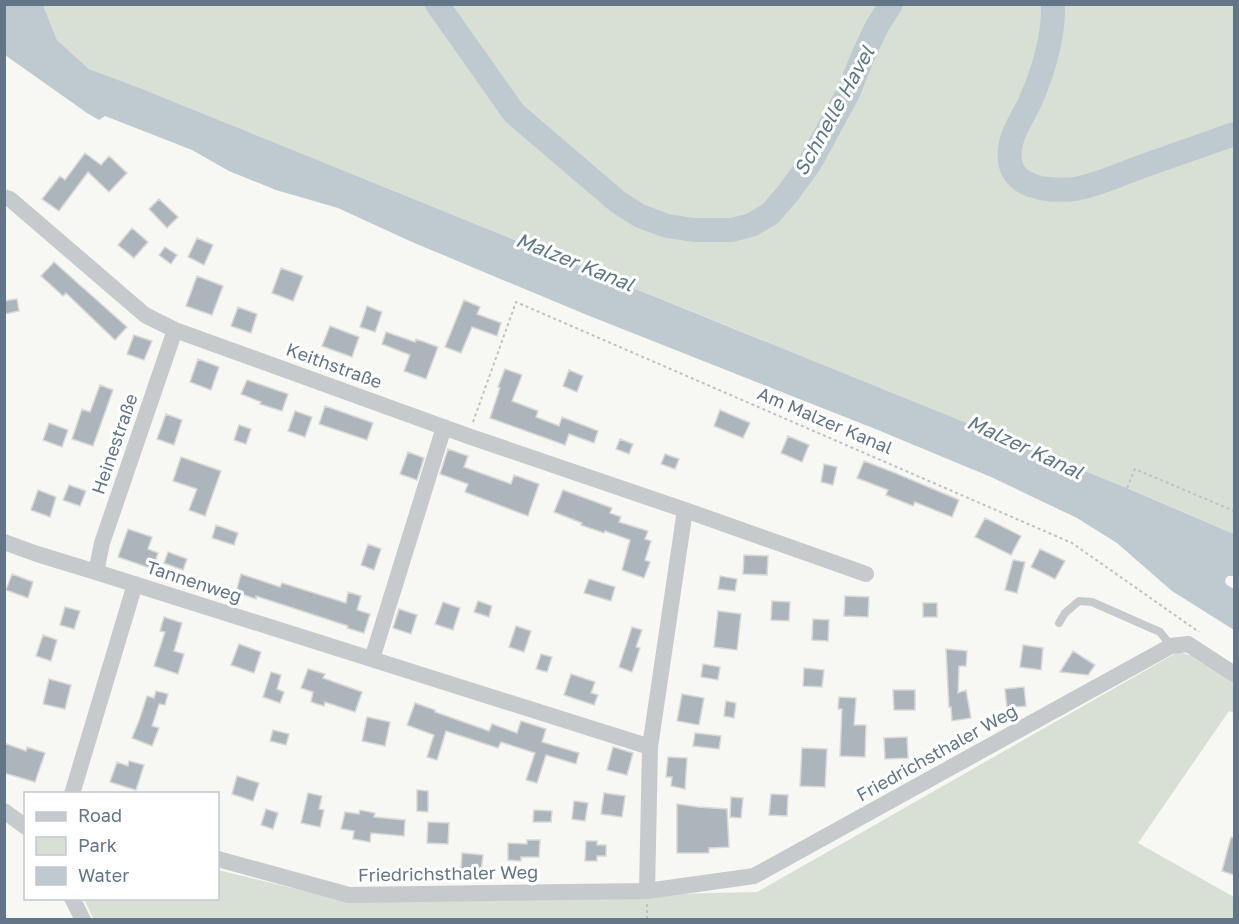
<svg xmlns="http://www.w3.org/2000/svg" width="1239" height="924" viewBox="0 0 1239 924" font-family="'Golos Text',sans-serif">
	<rect width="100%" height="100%" fill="#f7f7f3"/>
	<path fill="#d8dfd4" d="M 43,5 L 1234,5 L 1234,534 L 1137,492 L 140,88 L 89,69 L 57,40 Z
		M 1178,652 L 1198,657 L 1234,679 L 1234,713 L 1229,711 L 1138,843 L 1234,897 L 1234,919 L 94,920 L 84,899 L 218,898 L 218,870 L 350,902 L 757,892 Z"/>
	<path fill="#bfcad0" d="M 4,5 L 43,5 L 57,40 L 89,69 L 140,88 L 1127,488 L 1234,534 L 1234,576 L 1228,576 L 1226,578 L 1225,582 L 1227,585 L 1234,589 L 1234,630 L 1172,591 L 1117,543 L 1077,518 L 991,477 L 873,428 L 587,315 L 412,242 L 338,208 L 276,190 L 229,171 L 192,150 L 105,116 L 99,120 L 87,113 L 5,55 Z"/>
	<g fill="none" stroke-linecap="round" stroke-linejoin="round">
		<path stroke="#bfcad0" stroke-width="24" d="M 437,4 L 514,113 L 618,202 L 640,216 L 667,226 L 694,230 L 732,230 L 751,225 L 770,214 L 789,192 L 810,163 L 848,93 L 863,56 L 876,28 L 891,4
			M 1053,4 C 1054,37 1043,72 1030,102 C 1024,115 1014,129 1011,143 C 1001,186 1042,192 1074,189 C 1095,186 1116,176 1135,169 C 1168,157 1201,146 1234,134"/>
	</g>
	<path fill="#acb5bb" stroke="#d8d8d6" stroke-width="1.5" d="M 85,153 L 101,165 L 109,156 L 127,173 L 109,192 L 88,172 L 59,211 L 42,199 L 60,176 L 65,180 Z
		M 159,199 L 178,217 L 167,228 L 149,209 Z
		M 132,228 L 148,242 L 134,258 L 118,245 Z
		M 197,238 L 213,245 L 204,265 L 188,257 Z
		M 165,247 L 177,255 L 171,264 L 159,255 Z
		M 54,262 L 127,327 L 115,340 L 66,293 L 63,296 L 41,276 Z
		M 281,268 L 303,276 L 293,301 L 272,293 Z
		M 197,276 L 223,286 L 212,315 L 186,306 Z
		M 17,299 L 19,311 L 5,314 L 4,301 Z
		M 464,300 L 480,307 L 477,314 L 501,323 L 497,336 L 472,327 L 461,353 L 445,347 Z
		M 367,306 L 382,312 L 375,332 L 360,327 Z
		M 238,307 L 257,314 L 251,333 L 231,326 Z
		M 330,326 L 359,337 L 352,357 L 322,346 Z
		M 386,332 L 415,342 L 416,339 L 438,347 L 426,379 L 404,371 L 410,355 L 382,344 Z
		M 134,335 L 152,341 L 144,360 L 127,354 Z
		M 198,359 L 219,367 L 211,390 L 190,382 Z
		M 505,369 L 522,375 L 512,401 L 538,411 L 536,417 L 559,426 L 562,417 L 598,431 L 594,443 L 569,434 L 565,445 L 490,418 L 500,388 L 498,387 Z
		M 569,370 L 583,376 L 577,392 L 563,386 Z
		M 247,380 L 288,394 L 282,411 L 260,404 L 261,402 L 241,394 Z
		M 100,385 L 113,390 L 93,446 L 72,439 L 82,409 L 90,412 Z
		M 325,406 L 373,423 L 367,440 L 319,424 Z
		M 720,410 L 750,423 L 743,438 L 714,426 Z
		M 295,411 L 312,417 L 305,437 L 288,431 Z
		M 166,414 L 182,420 L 174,445 L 157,439 Z
		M 49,423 L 68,430 L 62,447 L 43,440 Z
		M 239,425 L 251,429 L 246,444 L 234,440 Z
		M 788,436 L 809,445 L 802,462 L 781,453 Z
		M 620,439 L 633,444 L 629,454 L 616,449 Z
		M 448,449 L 468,456 L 464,467 L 511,484 L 514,475 L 539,484 L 528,516 L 465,492 L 468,484 L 440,474 Z
		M 408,452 L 424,458 L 417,480 L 400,474 Z
		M 665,454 L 679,459 L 675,469 L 661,464 Z
		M 181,457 L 221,471 L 205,516 L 189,510 L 197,489 L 173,481 Z
		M 864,461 L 895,473 L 959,500 L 952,517 L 915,502 L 913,506 L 886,495 L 888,490 L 857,478 Z
		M 824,464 L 837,467 L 833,485 L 821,482 Z
		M 69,485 L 86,491 L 80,506 L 63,500 Z
		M 38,490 L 56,497 L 50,517 L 31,510 Z
		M 563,490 L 612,508 L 610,513 L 621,517 L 619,522 L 648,531 L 645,539 L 651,541 L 645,560 L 650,562 L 644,578 L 622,570 L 630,540 L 605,531 L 604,533 L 581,525 L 582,523 L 554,512 Z
		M 985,518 L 1021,536 L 1011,555 L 975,537 Z
		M 216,525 L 238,533 L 234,545 L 212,538 Z
		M 128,529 L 152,537 L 148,549 L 158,553 L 153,569 L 118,557 Z
		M 368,544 L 381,549 L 374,570 L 361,565 Z
		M 1040,549 L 1065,561 L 1055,579 L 1031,567 Z
		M 168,552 L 187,559 L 183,570 L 164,563 Z
		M 744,555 L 768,556 L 767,575 L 743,574 Z
		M 1013,560 L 1025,562 L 1017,593 L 1005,590 Z
		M 12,574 L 33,582 L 28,598 L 6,590 Z
		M 241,574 L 280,587 L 282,583 L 346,603 L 348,592 L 361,596 L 357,610 L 370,614 L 364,633 L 347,628 L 348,626 L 296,609 L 256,596 L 256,599 L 236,592 Z
		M 720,576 L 737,579 L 735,591 L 718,589 Z
		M 589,579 L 615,587 L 611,601 L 584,593 Z
		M 845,596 L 869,597 L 868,617 L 844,616 Z
		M 478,601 L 492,606 L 489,617 L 474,612 Z
		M 772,601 L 790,602 L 789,621 L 771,620 Z
		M 443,602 L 460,608 L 453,630 L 435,624 Z
		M 923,603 L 937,603 L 937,617 L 923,617 Z
		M 65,607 L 80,611 L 74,629 L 60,625 Z
		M 399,609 L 417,615 L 411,634 L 393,628 Z
		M 718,611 L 741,614 L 737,650 L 714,647 Z
		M 164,617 L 182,623 L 174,651 L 184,654 L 178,674 L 154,666 L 165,632 L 160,631 Z
		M 813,619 L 829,620 L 828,641 L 812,640 Z
		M 516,626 L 531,631 L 524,652 L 509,647 Z
		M 632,627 L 642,630 L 636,647 L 640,648 L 632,672 L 619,667 Z
		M 43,635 L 57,640 L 51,661 L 36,656 Z
		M 239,644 L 261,652 L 254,673 L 231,665 Z
		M 1023,645 L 1043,648 L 1041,670 L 1020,667 Z
		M 946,649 L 967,651 L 966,666 L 959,666 L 958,693 L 966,690 L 971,718 L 952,721 L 951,707 L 949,707 Z
		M 1073,651 L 1095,665 L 1088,675 L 1060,672 Z
		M 541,654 L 552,657 L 547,672 L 536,669 Z
		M 703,664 L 720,667 L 718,680 L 701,677 Z
		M 804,668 L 824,670 L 822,687 L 803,686 Z
		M 308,669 L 325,674 L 323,678 L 362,692 L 355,712 L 325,702 L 324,706 L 311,702 L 313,692 L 301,688 Z
		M 271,672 L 281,675 L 277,689 L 284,692 L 280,703 L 263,697 Z
		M 571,674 L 595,682 L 591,693 L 598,695 L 594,705 L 564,695 Z
		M 49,679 L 71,685 L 65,709 L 43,704 Z
		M 1024,687 L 1026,706 L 1007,708 L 1005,689 Z
		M 893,690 L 915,690 L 915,710 L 894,710 Z
		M 156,691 L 168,694 L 165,705 L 159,704 L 152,726 L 159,728 L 152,746 L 132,738 L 139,721 L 147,696 L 154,698 Z
		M 682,694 L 704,698 L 699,725 L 677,721 Z
		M 839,697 L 856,698 L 854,725 L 866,725 L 865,757 L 840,756 L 842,709 L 838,709 Z
		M 726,701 L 736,703 L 734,718 L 724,716 Z
		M 415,703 L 435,710 L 435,712 L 489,731 L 492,724 L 517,733 L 521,721 L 546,729 L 542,742 L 579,753 L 576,764 L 546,755 L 537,783 L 526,780 L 535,753 L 501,742 L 498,748 L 446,731 L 437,760 L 427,757 L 434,735 L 407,725 Z
		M 367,717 L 390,722 L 385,746 L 362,741 Z
		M 273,730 L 289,734 L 286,745 L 270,741 Z
		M 695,733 L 721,736 L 719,749 L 693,746 Z
		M 907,737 L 908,758 L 885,759 L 884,738 Z
		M 4,743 L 26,751 L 27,747 L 45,753 L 35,782 L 4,773 Z
		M 613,747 L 633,753 L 627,775 L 607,770 Z
		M 802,748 L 827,749 L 825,787 L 800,786 Z
		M 668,757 L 687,758 L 685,789 L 671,786 L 672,777 L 666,777 Z
		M 129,761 L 144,765 L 136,790 L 110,782 L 117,762 L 128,766 Z
		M 237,776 L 259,783 L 253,801 L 232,794 Z
		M 417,790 L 428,791 L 428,812 L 417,811 Z
		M 308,793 L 322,796 L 319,809 L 324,810 L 320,827 L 301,823 Z
		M 604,793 L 625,796 L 622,817 L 601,814 Z
		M 771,794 L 788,795 L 787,816 L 769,815 Z
		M 731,797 L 743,798 L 741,818 L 730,817 Z
		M 574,801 L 588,803 L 585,821 L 572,819 Z
		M 677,804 L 698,807 L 727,809 L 729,847 L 709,848 L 709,853 L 677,853 Z
		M 266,809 L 278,813 L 273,829 L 261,825 Z
		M 360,810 L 375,813 L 374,817 L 405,820 L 404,836 L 371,833 L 370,842 L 353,839 L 354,831 L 341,829 L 345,812 L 359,814 Z
		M 534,810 L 552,811 L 551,822 L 533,822 Z
		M 428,822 L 449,823 L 448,844 L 427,843 Z
		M 1231,837 L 1234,838 L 1234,875 L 1222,871 Z
		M 527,840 L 540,840 L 539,857 L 521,857 L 521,861 L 508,860 L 508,843 L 527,844 Z
		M 586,841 L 597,841 L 597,845 L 606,845 L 606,856 L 597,856 L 597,861 L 585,861 Z
		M 462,853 L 483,855 L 481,871 L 461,869 Z"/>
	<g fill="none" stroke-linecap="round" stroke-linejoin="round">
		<path stroke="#bfc2c4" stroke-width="2" stroke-dasharray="3 3" stroke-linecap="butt" d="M 473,422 L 516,302 L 1072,543 L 1199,632
			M 1127,488 L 1135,469 L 1234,511
			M 647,904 L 647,920"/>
		<path stroke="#c6cacd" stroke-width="8" d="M 1059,623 L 1065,613 L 1079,601 L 1092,602 L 1160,632 L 1171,646"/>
		<path stroke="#c6cacd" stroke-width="16" d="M 4,197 L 10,199 L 145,315 L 175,330 L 468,436 L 685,510
			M 4,542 L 37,554 L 96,572 L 650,747
			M 96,572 L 102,543 L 175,330
			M 372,659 L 444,427
			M 72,794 L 135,584
			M 4,811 L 26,827
			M 218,859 L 349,895 L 647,891 L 754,876 L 1171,646 L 1188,644 L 1234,674
			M 647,891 L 650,747 L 685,510 L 866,574
			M 72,898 L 83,920"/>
	</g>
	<g text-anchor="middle" stroke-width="6" stroke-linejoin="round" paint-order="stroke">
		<g font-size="18" fill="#637687" stroke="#fff">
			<text transform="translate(334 366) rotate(20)" y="6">Keithstraße</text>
			<text transform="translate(825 421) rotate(23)" y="6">Am Malzer Kanal</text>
			<text transform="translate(115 444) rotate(-71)" y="6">Heinestraße</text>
			<text transform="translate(194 582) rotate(18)" y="6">Tannenweg</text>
			<text transform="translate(937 753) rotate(-29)" y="6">Friedrichsthaler Weg</text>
			<text transform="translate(448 874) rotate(-1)" y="6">Friedrichsthaler Weg</text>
		</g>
		<g font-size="20" font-style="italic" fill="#5f7883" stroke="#fff">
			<text transform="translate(834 111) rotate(-61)" y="7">Schnelle Havel</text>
			<text transform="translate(575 262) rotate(22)" y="7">Malzer Kanal</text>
			<text transform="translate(1025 447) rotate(25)" y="7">Malzer Kanal</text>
		</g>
	</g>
	<rect width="1239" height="924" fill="none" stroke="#637687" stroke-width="12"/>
	<rect x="24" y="792" width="195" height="108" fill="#ffffff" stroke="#c1c8cf" stroke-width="1.5"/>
	<rect x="36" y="812" width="30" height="9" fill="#c6cacd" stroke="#c1c8cf" stroke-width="1.5"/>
	<text x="78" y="822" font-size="18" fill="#637687">Road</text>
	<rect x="36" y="837" width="30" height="18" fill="#d8dfd4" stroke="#c1c8cf" stroke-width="1.5"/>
	<text x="78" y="852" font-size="18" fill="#637687">Park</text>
	<rect x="36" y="867" width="30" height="18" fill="#bfcad0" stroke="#c1c8cf" stroke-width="1.5"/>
	<text x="78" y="882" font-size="18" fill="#637687">Water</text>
</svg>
